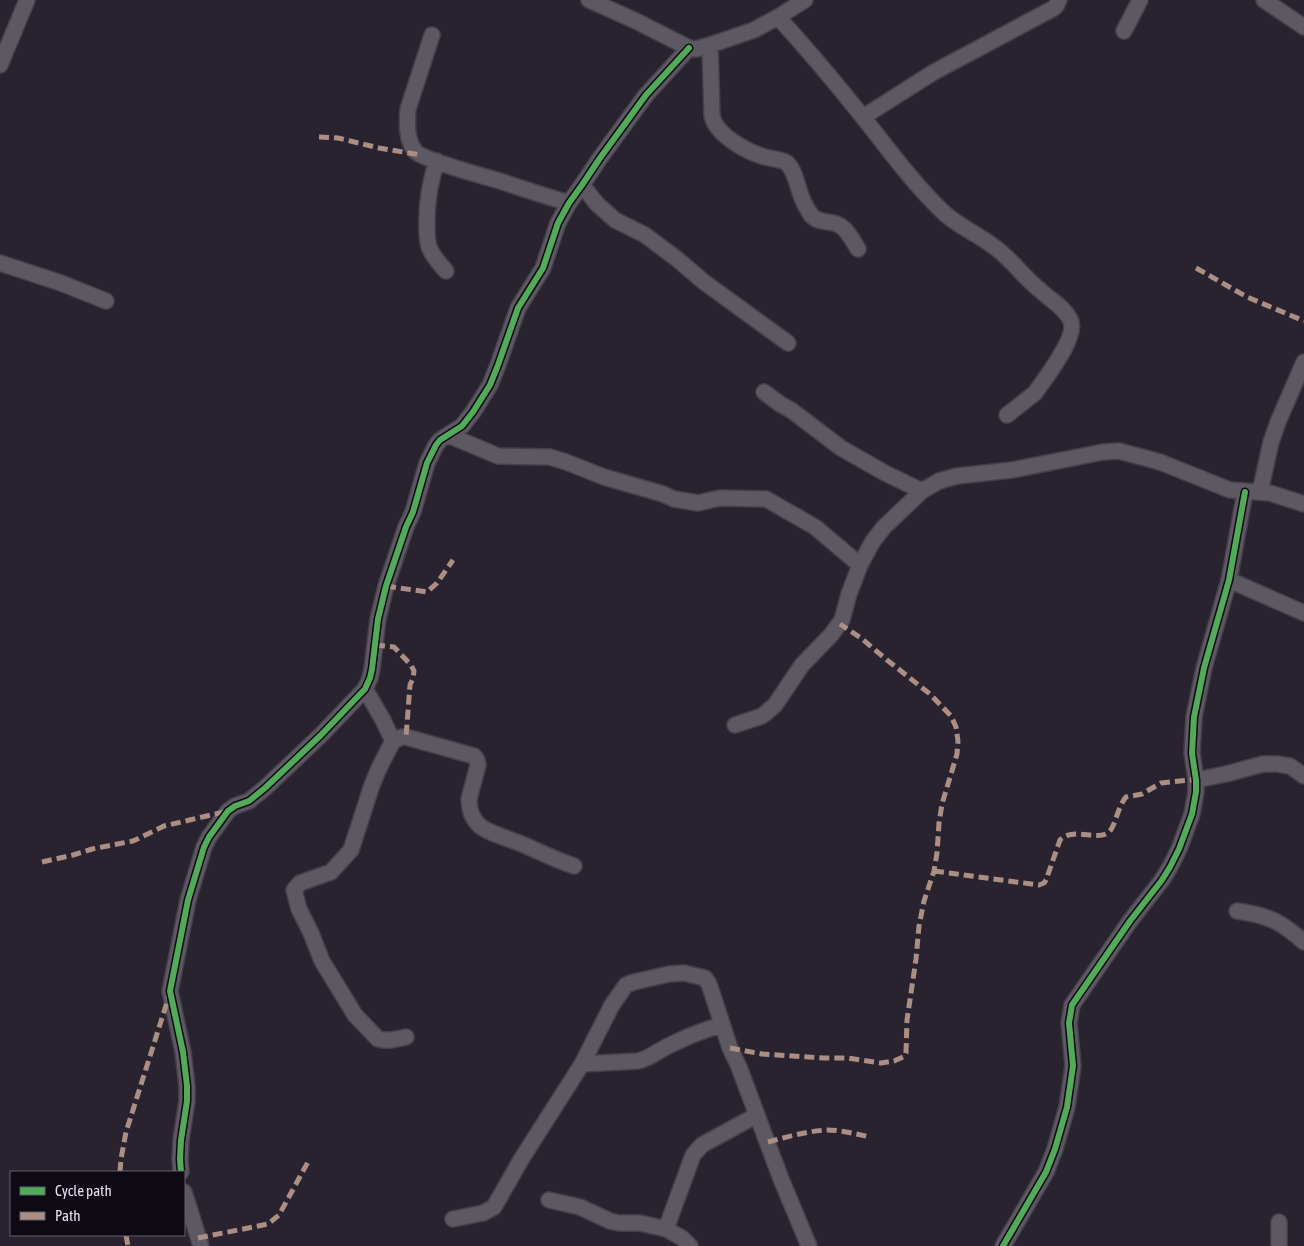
<svg xmlns="http://www.w3.org/2000/svg" width="1304" height="1246" viewBox="0 0 1304 1246" font-family="'Asap Condensed',sans-serif">
	<rect width="100%" height="100%" fill="#28232f"/>
	<g fill="none" stroke-linecap="round" stroke-linejoin="round">
		<g stroke="#44404a" stroke-width="18">
			<path id="minor" d="M 589,0 L 636,21 L 689,48 L 696,49 L 710,45 L 754,30 L 778,17 L 805,0
				M 1264,0 L 1304,27
				M 778,17 C 807,49 835,82 862,116 C 887,147 911,181 940,209 C 955,225 976,233 993,246 C 1011,258 1023,277 1040,290 C 1049,299 1064,307 1070,319 C 1079,334 1049,373 1040,386 L 1035,393 L 1007,415
				M 1124,31 L 1140,0
				M 432,35 L 408,109 C 407,122 406,140 415,151 C 422,160 491,178 506,183 C 527,190 548,197 569,203
				M 710,45 L 712,116 C 716,135 747,152 765,157 C 771,159 781,159 787,163 C 795,170 798,189 802,198 C 804,204 808,210 811,215 C 819,224 830,220 839,225 C 848,230 853,241 858,249
				M 0,65 L 27,0
				M 863,117 L 934,72 L 1054,8 L 1056,6 L 1059,0
				M 437,161 C 429,184 426,205 427,230 C 427,236 427,243 430,249 C 433,257 440,264 446,271
				M 582,185 L 597,204 L 615,220 L 645,235 L 677,259 L 704,282 L 788,343
				M 0,263 L 61,283 L 106,301
				M 764,392 L 780,404 L 791,410 L 841,448 L 885,473 L 922,491
				M 448,435 L 498,456 L 550,457 L 566,462 L 604,477 L 663,494 L 674,499 L 698,503 L 720,498 L 766,499 L 815,527 L 860,565
				M 1260,492 L 1271,442 L 1278,422 L 1304,362
				M 1229,580 L 1304,613
				M 365,689 L 383,720 L 393,741
				M 735,725 L 762,716 L 767,712 L 775,705 L 802,665 L 831,635 L 842,620 L 849,594 L 860,565 L 873,541 L 884,527 L 922,491 L 939,481 L 957,476 L 1012,470 L 1103,452 L 1119,451 L 1160,462 L 1230,490 L 1270,493 L 1304,504
				M 1196,780 L 1226,774 L 1263,764 L 1277,764 L 1290,766 L 1304,776
				M 1237,911 C 1253,913 1268,916 1282,925 C 1290,930 1297,936 1304,942
				M 406,1037 C 396,1039 387,1042 378,1039 L 355,1015 L 322,961 L 311,933 L 299,909 L 294,890 L 300,883 L 331,872 L 351,850 L 372,785 L 379,768 L 393,741 L 402,737 L 406,737 L 474,756 L 477,760 L 478,765 L 469,799 C 469,808 471,817 478,824 C 486,833 511,839 524,845 C 540,852 556,860 574,866
				M 582,1064 L 638,1061 C 648,1059 657,1052 666,1047 C 684,1038 702,1030 722,1025
				M 181,1172 L 180,1159 L 181,1140 L 187,1101 L 187,1086 L 183,1052 L 170,991 L 188,900 L 204,847 L 209,837 L 228,811 L 235,806 L 249,801 L 265,788 L 321,735 L 365,689 L 370,678 L 372,669 L 378,619 L 386,586 L 406,527 L 413,512 L 427,463 L 436,445 L 440,440 L 462,426 L 473,412 L 490,385 L 498,365 L 518,308 L 543,268 L 558,223 L 569,203 L 582,185 L 600,158 L 646,95 L 689,48
				M 184,1192 L 201,1246
				M 549,1200 L 580,1207 L 610,1221 L 619,1223 L 640,1223 L 666,1229 L 682,1238 L 690,1246
				M 453,1219 L 483,1213 L 494,1207 L 522,1158 L 582,1064 L 612,1005 L 626,985 L 634,982 L 669,974 L 684,973 L 705,978 L 709,984 L 730,1048 L 739,1067 L 781,1179 L 809,1246
				M 666,1229 L 693,1155 L 702,1145 L 757,1115
				M 1003,1246 L 1046,1172 L 1055,1149 L 1067,1107 L 1073,1066 L 1069,1023 L 1072,1005 L 1130,921 L 1162,880 L 1170,867 L 1179,849 L 1192,814 L 1196,792 L 1196,780 L 1192,753 L 1194,717 L 1204,668 L 1229,580 L 1245,492
				M 1279,1246 L 1279,1222"/>
		</g>
		<use href="#minor" stroke="#5d5963" stroke-width="15"/>
		<path stroke="#ac8f84" stroke-width="5" stroke-dasharray="10 5" stroke-linecap="butt" d="M 319,137 L 338,138 L 379,148 L 421,155
			M 1196,268 L 1247,297 L 1304,321
			M 386,586 L 427,592 L 437,583 L 453,560
			M 375,645 L 394,647 L 411,665 L 414,671 L 413,678 L 410,685 L 406,737
			M 42,862 L 73,855 L 92,849 L 133,841 L 164,826 L 228,811
			M 934,871 L 1039,885 L 1044,883 L 1046,880 L 1060,840 C 1073,826 1097,842 1109,832 C 1115,827 1118,806 1126,797 L 1142,794 L 1161,783 L 1190,780 L 1196,780
			M 730,1048 L 762,1054 L 824,1058 L 848,1058 L 881,1063 L 894,1061 L 903,1057 L 906,1053 L 907,1020 L 916,959 L 919,926 L 924,901 L 934,871 L 937,853 L 939,823 L 942,804 L 957,754 L 958,741 L 956,727 L 951,716 L 930,694 L 887,660 L 861,638 L 840,624
			M 768,1142 C 787,1137 807,1131 827,1130 C 841,1130 856,1134 870,1137
			M 120,1172 L 121,1159 L 126,1132 L 169,996
			M 126,1235 L 128,1246
			M 198,1238 L 268,1224 L 279,1215 L 308,1162"/>
		<g stroke="#0e0a14" stroke-width="9">
			<path id="cycleway" d="M 181,1172 L 180,1159 L 181,1140 L 187,1101 L 187,1086 L 183,1052 L 170,991 L 188,900 L 204,847 L 209,837 L 228,811 L 235,806 L 249,801 L 265,788 L 321,735 L 365,689 L 370,678 L 372,669 L 378,619 L 386,586 L 406,527 L 413,512 L 427,463 L 436,445 L 440,440 L 462,426 L 473,412 L 490,385 L 498,365 L 518,308 L 543,268 L 558,223 L 569,203 L 582,185 L 600,158 L 646,95 L 689,48
				M 1003,1246 L 1046,1172 L 1055,1149 L 1067,1107 L 1073,1066 L 1069,1023 L 1072,1005 L 1130,921 L 1162,880 L 1170,867 L 1179,849 L 1192,814 L 1196,792 L 1196,780 L 1192,753 L 1194,717 L 1204,668 L 1229,580 L 1245,492"/>
		</g>
		<use href="#cycleway" stroke="#51ab58" stroke-width="6"/>
	</g>
	<rect x="10" y="1171" width="175" height="65" fill="#0e0a14" stroke="#65606c"/>
	<rect x="20" y="1187" width="25" height="8" fill="#51ab58" stroke="#65606c"/>
	<text x="55" y="1196" font-size="15" fill="#e7e2f1">Cycle path</text>
	<rect x="20" y="1212" width="25" height="8" fill="#ac8f84" stroke="#65606c"/>
	<text x="55" y="1221" font-size="15" fill="#e7e2f1">Path</text>
</svg>
